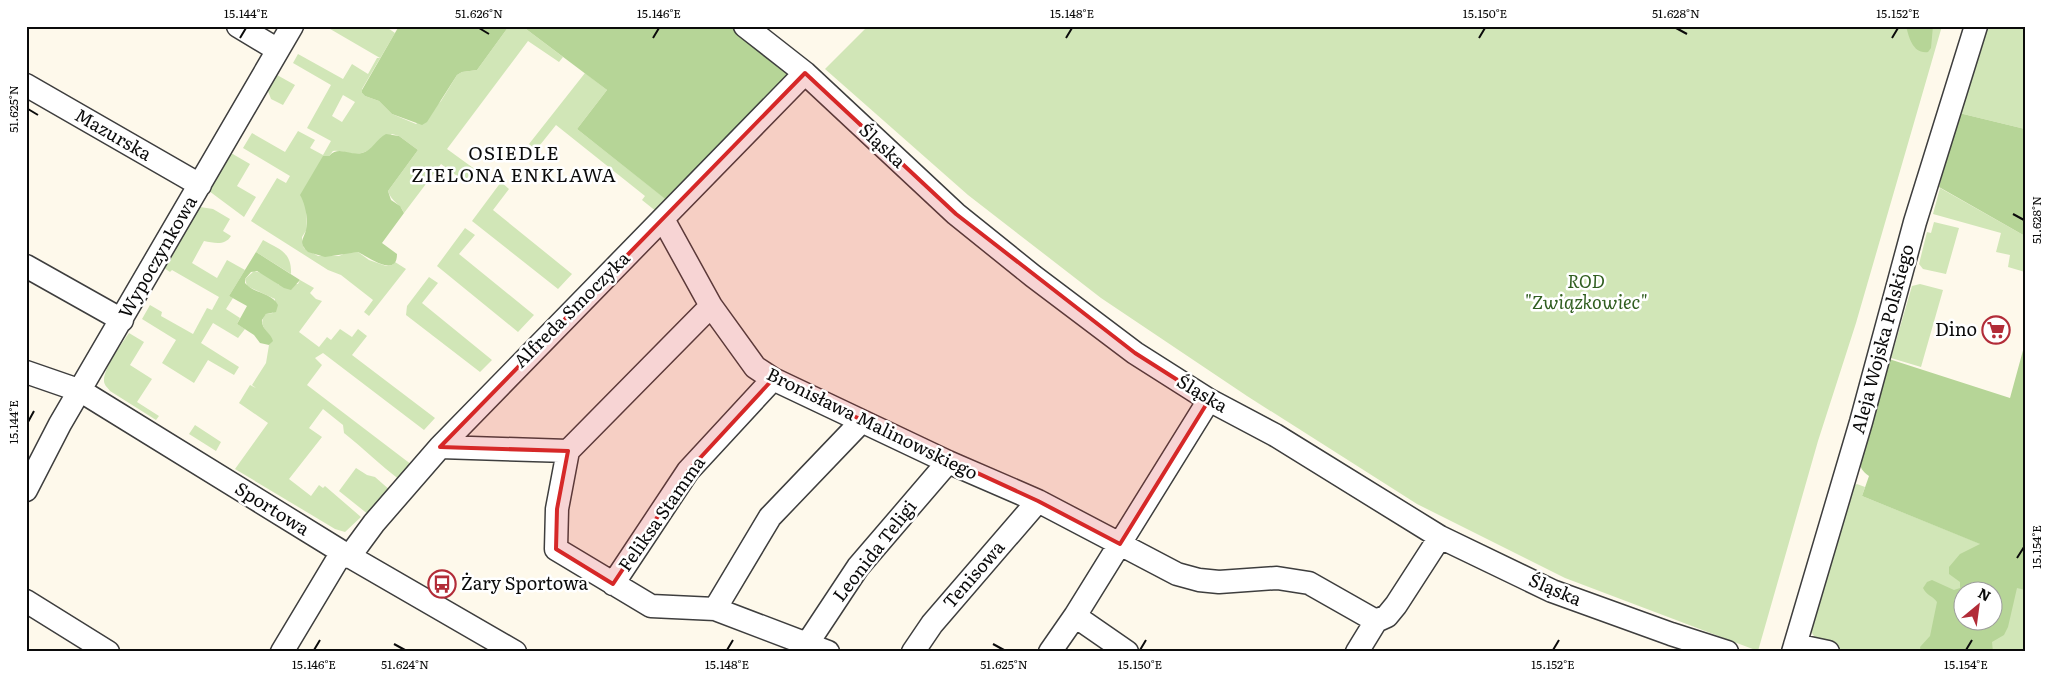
<svg xmlns="http://www.w3.org/2000/svg" width="2051" height="678" viewBox="0 0 2051 678" font-family="Literata,serif">
	<rect width="100%" height="100%" fill="#fef9eb"/>
	<path fill="#d1e6b7" fill-rule="evenodd" d="M 325,26 L 352,26 L 358,29 L 360,26 L 385,26 L 395,33 L 362,89 L 362,93 L 365,96 L 379,101 L 392,114 L 416,124 L 441,101 L 457,75 L 462,72 L 477,70 L 509,26 L 522,26 L 563,57 L 559,62 L 528,41 L 447,149 L 487,178 L 482,184 L 470,175 L 464,181 L 441,164 L 404,213 C 400,203 392,203 388,191 L 418,150 L 399,136 L 392,134 C 380,142 368,155 353,154 C 346,153 341,150 333,151 L 329,156 L 306,203 L 307,229 L 302,237 L 302,243 L 304,248 L 318,256 L 339,256 L 346,253 L 358,252 L 369,260 L 386,266 L 392,265 L 395,262 L 406,269 L 369,316 L 364,312 L 373,300 L 341,275 L 328,270 L 251,221 L 277,178 L 286,183 L 290,176 L 243,148 L 252,133 L 285,152 L 298,131 L 315,140 L 310,148 L 323,155 L 331,141 L 307,128 L 331,85 L 293,63 L 298,54 L 343,79 L 352,64 L 368,74 L 377,58 L 380,58 ZM 343,95 L 355,102 L 342,122 L 332,116 Z
		M 868,26 L 1942,26 L 1856,323 L 1818,441 L 1758,651 L 1565,578 L 1417,504 L 1247,396 L 1101,298 L 968,195 L 825,69 Z
		M 1984,26 L 2025,26 L 2025,129 L 1959,113 Z
		M 585,73 L 607,90 L 577,129 L 667,200 L 657,212 L 642,200 L 645,196 L 556,125 L 536,150 L 529,144 Z
		M 277,75 L 295,85 L 283,105 L 271,99 L 268,91 Z
		M 231,153 L 250,164 L 237,186 L 256,197 L 244,217 L 209,191 Z
		M 501,182 L 509,189 L 493,210 L 572,274 L 558,289 L 472,221 Z
		M 1940,188 L 2025,236 L 2025,272 L 2008,267 L 2010,255 L 1996,252 L 2001,233 L 1933,214 Z
		M 200,207 L 213,209 L 230,219 L 223,231 L 231,236 C 225,246 214,243 204,241 L 192,263 L 217,278 L 227,260 L 245,270 L 229,296 L 233,298 L 226,309 L 240,318 L 237,324 L 245,329 L 238,338 L 213,323 L 201,343 L 239,367 L 234,375 L 208,360 L 194,383 L 162,363 L 176,340 L 142,319 L 150,305 L 162,312 L 161,316 L 193,334 L 207,308 L 212,310 L 219,297 L 172,270 L 170,272 L 164,268 Z
		M 1934,222 L 1959,228 L 1946,274 L 1923,269 L 1919,264 L 1927,232 L 1931,233 Z
		M 465,228 L 475,235 L 459,254 L 534,315 L 518,332 L 437,266 Z
		M 263,240 C 279,249 292,252 291,274 L 256,252 Z
		M 254,271 L 265,274 L 279,285 L 298,284 L 300,280 L 314,288 L 310,293 L 316,299 L 322,301 L 299,332 L 319,347 L 327,337 L 331,340 L 340,329 L 352,337 L 358,329 L 367,336 L 352,355 L 435,418 L 424,430 L 323,353 L 315,358 L 322,365 L 307,385 L 412,465 L 400,480 C 380,465 363,448 344,433 L 343,425 L 323,409 L 309,428 L 322,437 L 289,479 L 311,496 L 319,485 L 323,488 L 325,486 L 361,517 L 345,532 L 335,529 L 235,469 L 268,423 L 239,403 L 250,385 L 256,388 L 252,385 L 266,363 L 269,345 L 272,341 C 269,330 256,326 266,314 L 273,313 L 275,299 L 247,286 L 245,279 Z
		M 429,277 L 438,283 L 422,303 L 492,360 L 480,372 L 406,315 L 407,306 Z
		M 1920,284 L 1943,290 L 1921,367 L 1891,358 L 1912,286 Z
		M 129,333 L 144,342 L 130,365 L 152,379 L 137,402 L 159,416 L 156,420 L 110,391 C 108,388 104,385 104,381 C 103,369 122,343 129,333 Z
		M 195,425 L 221,442 L 216,451 L 189,434 Z
		M 356,468 L 367,475 L 375,477 L 391,491 L 369,515 L 339,491 Z
		M 1857,484 L 1865,487 L 1862,496 L 1981,544 L 2017,587 L 2025,590 L 2025,652 L 1852,652 C 1835,648 1816,647 1810,628 L 1849,488 ZM 1964,590 L 1994,590 L 1994,620 L 1964,620 Z"/>
	<path fill="#b6d597" fill-rule="evenodd" d="M 399,26 L 509,26 L 477,70 L 462,72 L 457,75 L 427,122 L 422,125 L 392,114 L 379,101 L 365,96 L 362,93 L 362,90 Z
		M 522,26 L 732,26 L 795,73 L 669,202 L 577,129 L 607,90 Z
		M 1906,26 L 1933,26 L 1931,48 L 1928,52 C 1913,54 1909,38 1906,26 Z
		M 1959,113 L 2025,129 L 2025,236 L 1939,187 Z
		M 386,134 L 399,136 L 418,150 L 388,191 L 391,200 L 400,206 L 404,213 L 382,243 L 397,254 C 397,279 367,256 358,252 L 325,257 L 308,252 C 298,242 303,241 306,230 C 309,221 305,203 300,195 L 323,156 L 329,156 C 339,145 349,156 362,153 C 372,151 377,138 386,134 Z
		M 256,252 L 300,280 L 291,290 L 284,288 L 257,271 L 251,272 L 245,279 L 245,283 C 254,294 271,292 278,305 L 276,312 L 266,314 L 262,320 C 261,329 271,333 273,341 L 269,345 L 260,343 L 254,335 L 237,324 L 247,306 L 229,296 Z
		M 2025,343 L 2025,590 L 2017,588 L 2008,627 L 2004,635 L 1992,642 L 1993,652 L 1921,652 L 1920,647 L 1930,636 L 1937,602 C 1933,596 1926,595 1923,588 L 1927,582 L 1932,580 L 1954,590 L 1960,588 L 1960,582 L 1949,574 L 1949,567 L 1960,554 L 1980,544 L 1862,496 L 1869,476 C 1862,471 1860,468 1860,460 L 1889,359 L 2010,398 ZM 1964,590 L 1994,590 L 1994,620 L 1964,620 Z"/>
	<g fill="none" stroke-linecap="round" stroke-linejoin="round">
		<g stroke="#3e3e3e" stroke-width="25">
			<path id="minor" d="M 238,26 L 278,50
				M 745,26 L 805,73 L 956,214 L 1033,276 L 1135,353 L 1209,400 L 1275,435 L 1440,537 L 1552,591 L 1671,634 L 1727,652
				M 26,85 L 200,185
				M 663,219 L 711,306 L 755,367 L 773,379 L 948,462 L 1038,501 L 1177,574 L 1199,580 L 1219,582 L 1277,578 L 1309,583 L 1376,621
				M 26,266 L 122,320
				M 711,306 L 568,451 L 557,509 L 556,549 L 651,606 L 715,609 L 828,652
				M 26,372 L 81,391 L 342,552 L 515,652
				M 440,447 L 568,451
				M 26,490 L 60,424 L 292,26
				M 349,557 L 374,523 L 440,447 L 805,73
				M 613,584 L 688,471 L 773,379
				M 26,601 L 108,652
				M 715,609 L 770,517 L 861,422
				M 1075,616 L 1127,652
				M 807,644 L 858,567 L 948,462
				M 1795,645 L 1828,652
				M 282,652 L 342,552
				M 913,652 L 932,624 L 1038,501
				M 1050,652 L 1075,616 L 1209,400
				M 1357,652 L 1376,621 L 1387,616 L 1396,605 L 1440,537
				M 1793,652 L 1861,422 L 1915,222 L 1976,26"/>
		</g>
		<use href="#minor" stroke="#fff" stroke-width="22"/>
	</g>
	<path fill="#d62828" fill-opacity="0.2" stroke="#d62828" stroke-width="4" stroke-linejoin="round" d="M 805,73 L 956,214 L 1135,353 L 1209,400 L 1120,544 L 1038,501 L 773,379 L 688,471 L 613,584 L 556,549 L 557,509 L 568,451 L 440,447 Z"/>
	<path fill="none" stroke="#0b0b0b" stroke-width="2" d="M 479,28 L 489,34M 1676,28 L 1687,34M 240,38 L 246,28M 653,38 L 659,28M 1066,38 L 1072,28M 1479,38 L 1485,28M 1892,38 L 1898,28M 28,109 L 38,115M 2013,214 L 2024,220M 28,422 L 34,411M 2017,558 L 2024,547M 394,644 L 405,650M 993,644 L 1004,650M 314,650 L 320,640M 727,650 L 733,640M 1140,650 L 1146,640M 1553,650 L 1559,640M 1966,650 L 1972,640"/>
	<defs>
		<g id="supermarket-ring" transform="scale(1.4375)"><circle r="9.5" fill="#fff" stroke="#b22c38" stroke-width="1.5"/><path d="M-6-5.5h2.5l.6 2H6L4.5 2H-2.5L-4.4-4H-6ZM-1.5 3.2a1.3 1.3 0 1 0 .1 0ZM3 3.2a1.3 1.3 0 1 0 .1 0Z" fill="#b22c38"/></g>
		<g id="bus-ring" transform="scale(1.4375)"><circle r="9.5" fill="#fff" stroke="#b22c38" stroke-width="1.5"/><path d="M-5-6H5V4H4V6H2V4H-2V6H-4V4H-5ZM-3.5-4V0h7V-4ZM-3.5 1.2v1.5H-2V1.2ZM2 1.2v1.5H3.5V1.2Z" fill="#b22c38"/></g>
	</defs>
	<g fill-rule="evenodd">
		<use href="#supermarket-ring" x="1996" y="330"/>
		<use href="#bus-ring" x="442" y="584"/>
	</g>
	<g text-anchor="middle" stroke-width="5" stroke-linejoin="round" paint-order="stroke">
		<g font-size="18" fill="#0b0b0b" stroke="#fff">
			<text transform="translate(113 135) rotate(30)" y="6">Mazurska</text>
			<text transform="translate(882 146) rotate(43)" y="6">Śląska</text>
			<text transform="translate(158 257) rotate(-60)" y="6">Wypoczynkowa</text>
			<text transform="translate(572 310) rotate(-45)" y="6">Alfreda Smoczyka</text>
			<text transform="translate(1883 339) rotate(-75)" y="6">Aleja Wojska Polskiego</text>
			<text transform="translate(1202 394) rotate(31)" y="6">Śląska</text>
			<text transform="translate(872 424) rotate(26)" y="6">Bronisława Malinowskiego</text>
			<text transform="translate(272 509) rotate(32)" y="6">Sportowa</text>
			<text transform="translate(662 514) rotate(-55)" y="6">Feliksa Stamma</text>
			<text transform="translate(875 551) rotate(-52)" y="6">Leonida Teligi</text>
			<text transform="translate(974 575) rotate(-49)" y="6">Tenisowa</text>
			<text transform="translate(1555 590) rotate(23)" y="6">Śląska</text>
		</g>
		<g font-size="18" font-style="italic" fill="#305e20" stroke="#fff">
			<text x="1586" y="288">ROD<tspan x="1586" dy="21">"Związkowiec"</tspan></text>
		</g>
		<g font-size="18" fill="#0b0b0b" stroke="#fff" text-anchor="end">
			<text x="1977" y="336">Dino</text>
			<text x="461" y="590" text-anchor="start">Żary Sportowa</text>
		</g>
		<g font-size="19" letter-spacing="1" fill="#0b0b0b" stroke="#fff">
			<text x="514" y="160">OSIEDLE<tspan x="514" dy="22">ZIELONA ENKLAWA</tspan></text>
		</g>
	</g>
	<rect width="2051" height="678" fill="none" stroke="#ffffff" stroke-width="55"/>
	<g transform="translate(1978 606) rotate(29)"><circle r="24" fill="#ffffff" stroke="#9d9d9d"/>
	<path d="M0-4L9 19L0 12L-9 19Z" fill="#b22c38"/>
	<text y="-8" font-size="14" font-weight="bold" text-anchor="middle" fill="#0b0b0b">N</text>
	</g>
	<rect x="28" y="28" width="1996" height="622" fill="none" stroke="#0b0b0b" stroke-width="2"/>
	<g font-size="12" text-anchor="middle" fill="#0b0b0b">
		<text x="246" y="18">15.144°E</text>
		<text x="479" y="18">51.626°N</text>
		<text x="659" y="18">15.146°E</text>
		<text x="1072" y="18">15.148°E</text>
		<text x="1485" y="18">15.150°E</text>
		<text x="1676" y="18">51.628°N</text>
		<text x="1898" y="18">15.152°E</text>
		<text transform="translate(14 109) rotate(-90)" y="4">51.625°N</text>
		<text transform="translate(2037 220) rotate(-90)" y="4">51.628°N</text>
		<text transform="translate(14 422) rotate(-90)" y="4">15.144°E</text>
		<text transform="translate(2037 547) rotate(-90)" y="4">15.154°E</text>
		<text x="314" y="669">15.146°E</text>
		<text x="405" y="669">51.624°N</text>
		<text x="727" y="669">15.148°E</text>
		<text x="1004" y="669">51.625°N</text>
		<text x="1140" y="669">15.150°E</text>
		<text x="1553" y="669">15.152°E</text>
		<text x="1966" y="669">15.154°E</text>
	</g>
</svg>
